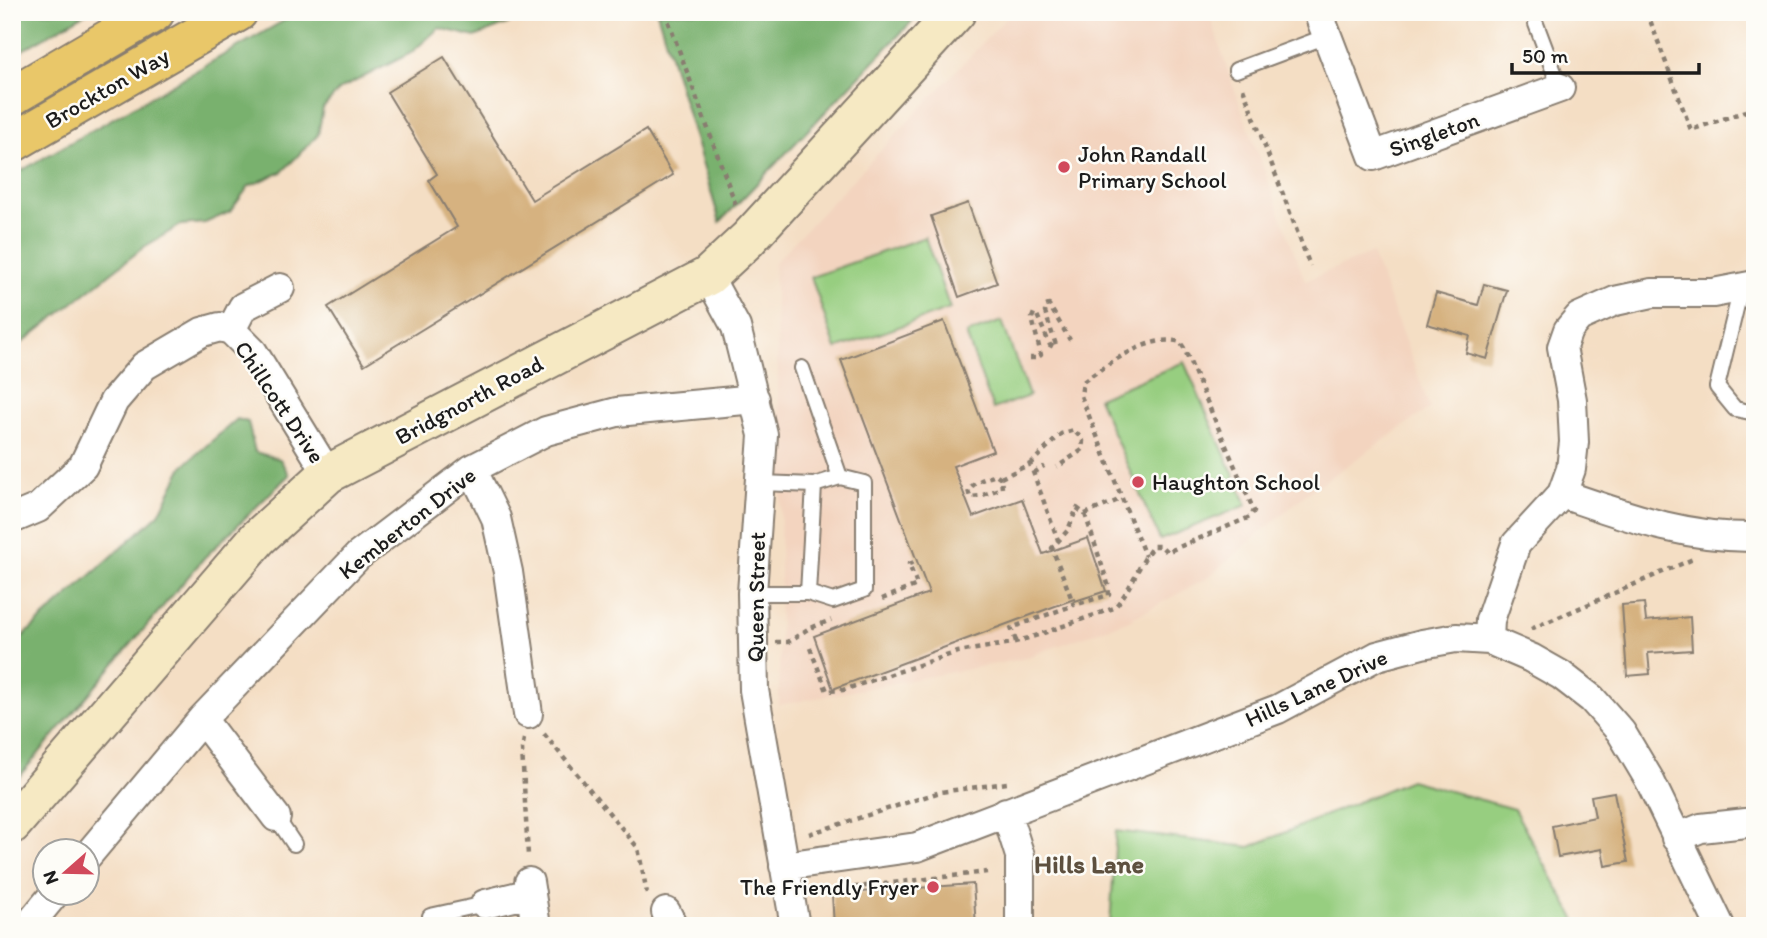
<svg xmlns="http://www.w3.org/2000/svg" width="1767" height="938" viewBox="0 0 1767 938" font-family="Itim,sans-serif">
	<rect width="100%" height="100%" fill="#fdfcf7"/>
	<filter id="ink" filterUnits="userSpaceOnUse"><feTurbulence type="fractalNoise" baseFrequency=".0143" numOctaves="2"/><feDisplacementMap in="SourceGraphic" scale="14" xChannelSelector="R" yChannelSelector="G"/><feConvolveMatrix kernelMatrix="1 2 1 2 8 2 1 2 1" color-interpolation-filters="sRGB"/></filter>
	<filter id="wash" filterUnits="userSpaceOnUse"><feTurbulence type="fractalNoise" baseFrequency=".00686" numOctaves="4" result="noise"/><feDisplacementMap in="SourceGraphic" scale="28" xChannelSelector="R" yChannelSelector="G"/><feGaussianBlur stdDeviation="1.57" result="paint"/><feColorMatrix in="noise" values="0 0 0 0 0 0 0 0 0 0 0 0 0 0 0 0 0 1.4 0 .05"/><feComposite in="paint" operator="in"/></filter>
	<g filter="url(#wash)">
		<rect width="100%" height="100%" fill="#f4dec4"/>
		<path fill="#f3d4bf" d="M 1012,12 L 1209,12 L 1228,72 L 1305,281 L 1372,253 L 1430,408 L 1306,494 L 1206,579 L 1127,621 L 1021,659 L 779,705 L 781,471 L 774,263 Z"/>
		<path fill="#97ce80" stroke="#5a754e" stroke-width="2" d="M 925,237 L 950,309 L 836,349 L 811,277 Z
			M 1002,321 L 1029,396 L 993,409 L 966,334 Z
			M 1184,362 L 1247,505 L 1160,540 L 1098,398 Z
			M 1410,780 L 1514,809 L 1579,926 L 1110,926 L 1116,831 L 1250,847 Z"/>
		<path fill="#79b16e" stroke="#4a6645" stroke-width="2" d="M 15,12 L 88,12 L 12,56 L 12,14 Z
			M 299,12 L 536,12 L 475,37 L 439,28 L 411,53 L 340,89 L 323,108 L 318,135 L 282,172 L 249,186 L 230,212 L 205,223 L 181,225 L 144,247 L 12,351 L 12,176 Z
			M 657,12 L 921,12 L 720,222 Z
			M 237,419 L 248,422 L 255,452 L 280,459 L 289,475 L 204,558 L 12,785 L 12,646 L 159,514 L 183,466 Z"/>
		<g id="blocks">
			<path fill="#d6b280" d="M 444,57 L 532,200 L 646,130 L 673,175 L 364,365 L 328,307 L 457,227 L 429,180 L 437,174 L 387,92 Z
				M 968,203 L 997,283 L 959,297 L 931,216 Z
				M 1484,284 L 1507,290 L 1487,359 L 1466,353 L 1470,336 L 1427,324 L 1436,293 L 1478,305 Z
				M 944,321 L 993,451 L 953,466 L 973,517 L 1022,499 L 1043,554 L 1088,538 L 1106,591 L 1075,601 L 1074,599 L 833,689 L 814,636 L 929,593 L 841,360 Z
				M 1644,603 L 1646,621 L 1690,617 L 1692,650 L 1648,653 L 1650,674 L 1627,676 L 1622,605 Z
				M 1614,792 L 1628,862 L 1605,866 L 1602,849 L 1558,857 L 1552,826 L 1595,817 L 1591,796 Z
				M 973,884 L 976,926 L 834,926 L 832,894 Z"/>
		</g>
	</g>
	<g filter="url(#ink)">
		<use href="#blocks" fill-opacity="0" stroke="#887d70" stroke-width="2"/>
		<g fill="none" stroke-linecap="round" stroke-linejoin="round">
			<g stroke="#887d70" stroke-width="18">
				<path id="lane" d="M 1536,24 L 1560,88
					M 1236,70 L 1327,36
					M 1741,288 L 1717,387 L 1735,409 L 1755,413
					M 802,368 L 840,477
					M 761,483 L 814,485 L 840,477 L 864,483 L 864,590 L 833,601 L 808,593 L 814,485
					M 752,593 L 808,593
					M 276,817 L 294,844
					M 430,916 L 485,904"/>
			</g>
			<g stroke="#887d70" stroke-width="32">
				<path id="street" d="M 1318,12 L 1373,156 L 1560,88
					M 708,276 L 736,327 L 763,435 L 752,593 L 754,690 L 795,926
					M 231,330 L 253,352 L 328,474
					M 231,330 L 243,307 L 280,288
					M 472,469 L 496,518 L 508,572 L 528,714
					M 1562,494 C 1627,516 1684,538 1755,537
					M 12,519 L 38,508 L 83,466 L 114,401 L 144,366 L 202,332 L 220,327 L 231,330
					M 1489,640 L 1490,620 L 1516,544 L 1562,494 L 1571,469 L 1574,442 L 1572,400 L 1562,347 L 1568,330 L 1579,317 L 1615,301 L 1652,293 L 1713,293 L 1755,285
					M 202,719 L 276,817
					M 1006,812 L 1020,856 L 1020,926
					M 1676,838 L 1701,828 L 1755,822
					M 88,855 L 202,719 L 358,556 L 472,469 L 546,431 L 617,412 L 755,399
					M 784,866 L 917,847 L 1278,709 L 1377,656 L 1422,644 L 1456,638 L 1489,640 L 1531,658 L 1561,675 L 1592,699 L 1621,732 L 1649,779 L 1720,926
					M 529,882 L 536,926
					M 485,904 L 531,893
					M 666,912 L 673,926
					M 28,926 L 56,892"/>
			</g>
			<g stroke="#887d70" stroke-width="42">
				<path id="secondary" d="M 12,824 L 258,538 L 328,474 L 708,276 L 748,239 L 956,12"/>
			</g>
			<g stroke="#887d70" stroke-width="42">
				<path id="highway" d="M 12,96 L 155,12
					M 12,143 L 238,12"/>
			</g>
			<path stroke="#887d70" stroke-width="4.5" stroke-dasharray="5 5" stroke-linecap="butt" d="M 665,12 L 737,208
				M 1647,12 L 1691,130 L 1755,108
				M 1243,88 L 1310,266
				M 1030,358 L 1037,358 L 1041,355 L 1032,318 L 1034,313 L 1037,315 L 1050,345 L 1054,347 L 1056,345 L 1045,312 L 1046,306 L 1049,305 L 1070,340
				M 1030,464 L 1061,434 L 1074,430 L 1083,441 L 1082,450 L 1057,467
				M 1034,473 L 1044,466
				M 997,475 L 1001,478 L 1002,488 L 980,496 L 970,497 L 968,490 C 976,481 985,478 997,475 Z
				M 1001,478 L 1030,464 L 1058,540
				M 1077,508 L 1085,514 L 1108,584 L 1109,595 L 1074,605 L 1052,548 L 1068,530 Z
				M 1085,514 L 1121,499
				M 882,599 L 917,585 L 909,564 L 917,561
				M 1531,629 L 1693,559
				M 1016,641 L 1011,628 L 1074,605
				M 776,642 L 788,642 L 808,629 L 831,620
				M 810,648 L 827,691 L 843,690 L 958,652 L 1012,643 L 1038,635 L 1114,608 C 1131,590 1138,565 1153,546 L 1161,546 L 1167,552 L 1250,517 L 1254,511 L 1184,348 L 1180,342 C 1150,333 1106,365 1083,382 L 1081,396 L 1145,556
				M 544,734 L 638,848 L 647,893
				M 524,739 L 522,749 L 528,856
				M 809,834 L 940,792 L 1007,783
				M 814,892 L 987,872"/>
			<use href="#lane" stroke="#fff" stroke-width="14"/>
			<use href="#street" stroke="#fff" stroke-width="28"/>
			<use href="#secondary" stroke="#f6e9c3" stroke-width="38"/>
			<use href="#highway" stroke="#e9c769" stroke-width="38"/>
		</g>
	</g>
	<g fill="#d1495b" stroke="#fdfcf7" stroke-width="2.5">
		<circle cx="1064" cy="167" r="7"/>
		<circle cx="1138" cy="482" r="7"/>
		<circle cx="933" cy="887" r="7"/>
	</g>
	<g text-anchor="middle" stroke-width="5" stroke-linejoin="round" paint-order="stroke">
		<g font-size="23" fill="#1c1c1c" stroke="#fdfcf7">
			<text transform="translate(107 88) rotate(-30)" y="8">Brockton Way</text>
			<text transform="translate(1434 134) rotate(-20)" y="8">Singleton</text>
			<text transform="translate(469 400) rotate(-28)" y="8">Bridgnorth Road</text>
			<text transform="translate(280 402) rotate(56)" y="8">Chillcott Drive</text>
			<text transform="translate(407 523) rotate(-38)" y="8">Kemberton Drive</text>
			<text transform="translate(756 597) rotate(-89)" y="8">Queen Street</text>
			<text transform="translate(1316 688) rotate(-25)" y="8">Hills Lane Drive</text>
		</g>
		<g font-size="23" fill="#1c1c1c" stroke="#fdfcf7" text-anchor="start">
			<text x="1078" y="162">John Randall<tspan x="1078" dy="26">Primary School</tspan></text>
			<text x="1152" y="490">Haughton School</text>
			<text x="919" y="895" text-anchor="end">The Friendly Fryer</text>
		</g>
		<g font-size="26" font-weight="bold" fill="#5d503f" stroke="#fdfcf7">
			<text x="1089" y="873">Hills Lane</text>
		</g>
	</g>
	<rect width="1767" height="938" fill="none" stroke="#fdfcf7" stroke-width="42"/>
	<g transform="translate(66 872) rotate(250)"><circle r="33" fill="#fdfcf7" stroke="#a3a29f" stroke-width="2"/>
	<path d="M0-5L12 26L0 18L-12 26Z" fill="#d1495b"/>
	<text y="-10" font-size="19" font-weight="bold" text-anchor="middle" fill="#1c1c1c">N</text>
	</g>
	<path d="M1512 63v10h187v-10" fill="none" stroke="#1c1c1c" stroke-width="3.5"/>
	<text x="1522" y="63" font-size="21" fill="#1c1c1c" stroke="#fdfcf7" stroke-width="5" paint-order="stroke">50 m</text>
</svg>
